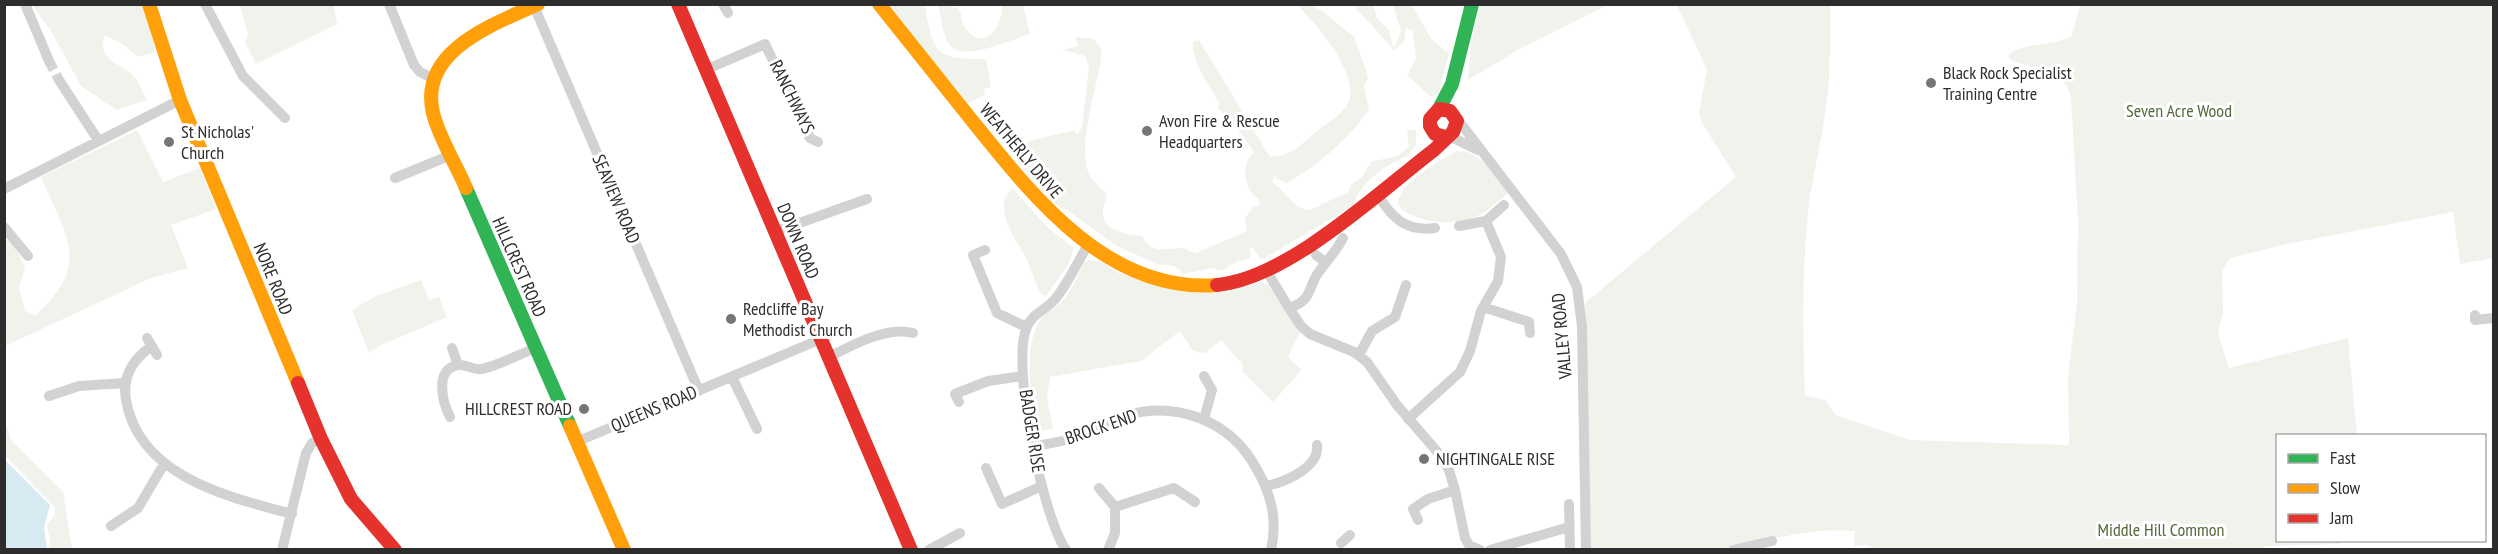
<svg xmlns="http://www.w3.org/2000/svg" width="2498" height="554" viewBox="0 0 2498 554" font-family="'PT Sans Narrow',sans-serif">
	<rect width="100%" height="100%" fill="#fff"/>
	<path fill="#f0f3eb" d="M 1296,4 L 1308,5 L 1321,10 L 1354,37 L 1366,70 L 1368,79 L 1364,86 L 1369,110 C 1346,141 1321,163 1287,183 L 1277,179 L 1275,175 L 1272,182 C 1285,189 1292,209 1310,210 L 1348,192 L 1351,185 L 1362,177 L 1372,161 C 1384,159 1400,158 1409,146 L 1407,132 L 1410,130 L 1416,130 L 1416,145 L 1408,156 C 1389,162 1357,185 1354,205 L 1261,260 L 1252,247 L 1249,249 L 1251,255 L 1248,259 L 1238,261 L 1222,271 L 1212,268 L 1184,274 L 1174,266 L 1157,264 L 1117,246 L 1067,210 C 1051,206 1028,174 1017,160 L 1021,140 L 1025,142 L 1075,130 L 1076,134 L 1078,133 L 1082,127 L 1089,66 L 1085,56 L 1063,50 L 1078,46 L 1076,37 L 1094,39 L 1102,51 C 1099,81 1076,147 1089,174 C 1093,182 1101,188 1107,194 C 1106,201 1102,207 1103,214 C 1104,231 1129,235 1142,236 C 1151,255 1167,248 1182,248 C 1187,248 1191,253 1196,253 L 1247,231 L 1245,218 L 1253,207 L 1259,206 L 1259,199 C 1243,189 1240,165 1254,152 L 1244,137 L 1218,108 L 1220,104 C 1211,87 1190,61 1193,41 L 1199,40 L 1270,157 C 1295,155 1298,146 1317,131 C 1326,124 1339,116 1346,107 C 1366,80 1315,22 1296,4 Z
		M 1481,4 L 1607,4 L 1607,5 L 1518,50 L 1468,80 L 1471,43 Z
		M 32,5 L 144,5 L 156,52 L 138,57 L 124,45 L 105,35 C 95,58 120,64 132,74 C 140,81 141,91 147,100 L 116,110 L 81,86 L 51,31 Z
		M 240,5 L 334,5 L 337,24 L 256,64 L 245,42 L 248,35 Z
		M 885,5 L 925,5 C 933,54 935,59 986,59 L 991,87 L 984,89 L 985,95 L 968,103 Z
		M 938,5 L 958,8 C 963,14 960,22 966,29 C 985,53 1003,25 1002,5 L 1023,5 L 1030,34 C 1012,39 963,63 950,45 C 942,35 941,17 938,5 Z
		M 1353,5 L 1373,5 L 1377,18 L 1388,29 L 1394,48 L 1401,31 L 1393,5 L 1412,5 L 1432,40 L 1449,53 L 1439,93 L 1431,97 L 1407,75 L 1416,59 L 1413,31 L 1406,28 L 1404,42 L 1394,50 Z
		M 1677,5 L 1830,5 C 1830,41 1831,78 1825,114 C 1820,151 1810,185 1807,222 C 1802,280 1803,338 1805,396 L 1826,400 L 1835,415 L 1910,440 L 2069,445 L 2068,377 L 2077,302 L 2078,223 L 2071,97 C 2061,61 2036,72 2009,59 L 2009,54 C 2028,41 2052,47 2072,36 L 2080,5 L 2493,5 L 2493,258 L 2460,264 L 2453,212 L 2287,244 L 2230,258 L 2222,270 L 2223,311 L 2218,334 L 2229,368 L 2348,338 L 2357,435 L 2278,436 L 2278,540 L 2340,541 L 2340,544 L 2269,546 L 2252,550 L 1878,550 L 1867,545 L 1854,546 L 1855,531 C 1807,526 1761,544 1715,549 C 1677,554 1629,549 1591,549 L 1585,303 L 1736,177 L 1702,123 L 1699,112 L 1707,70 Z
		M 137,130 L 163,182 L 200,168 L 216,209 L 171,225 L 188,268 L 151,278 L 5,346 L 5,240 L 14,244 L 25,268 L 19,288 L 25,310 L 35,316 C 92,264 67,237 41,177 Z
		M 1457,151 C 1480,150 1496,175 1508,193 C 1501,198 1496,204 1490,208 C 1465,228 1426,226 1401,209 L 1398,201 C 1402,182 1440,160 1457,151 Z
		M 1013,189 L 1049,229 L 1074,248 L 1068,265 L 1046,296 L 1041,294 C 1035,283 1031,268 1025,256 C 1016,240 990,204 1013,189 Z
		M 1089,260 L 1101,262 L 1119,273 L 1195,293 L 1228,292 L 1261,282 L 1268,284 L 1300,332 L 1288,357 L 1301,369 L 1300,372 L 1273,402 L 1242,371 L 1243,365 L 1221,340 L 1205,353 L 1193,351 L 1180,331 L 1141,361 L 1050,377 L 1047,398 L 1053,429 L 1038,431 C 1031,402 1022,345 1041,319 C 1046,311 1056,309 1062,302 C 1072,291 1078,274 1085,262 Z
		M 421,280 L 429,300 L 439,297 L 447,317 L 381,345 L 369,353 L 352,310 L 376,296 Z
		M 5,420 L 11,440 L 63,492 L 72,549 L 48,549 L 50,540 L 47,525 L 55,515 L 55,507 L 5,456 Z"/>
	<path fill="#d7e9f1" d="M 5,460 L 50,505 L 44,528 L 47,549 L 5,549 Z"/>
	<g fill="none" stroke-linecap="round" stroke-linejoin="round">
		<path stroke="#d5d5d5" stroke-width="10" stroke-dasharray="10 5" stroke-linecap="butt" d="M 49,61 L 59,80"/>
		<path stroke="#d2d2d2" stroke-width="10" d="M 25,4 L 49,61
			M 205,4 L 243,76 L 285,118
			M 389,4 L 414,65 L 420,72 L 434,79
			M 723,4 L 728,13
			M 534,6 L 699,391
			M 705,70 L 765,44 L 810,138 L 818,142
			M 59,80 L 98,140
			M 1455,116 L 1561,254 L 1577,287 L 1582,327 L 1586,550
			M 1449,136 L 1478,150
			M 395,178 L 451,155
			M 4,189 L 180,100
			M 1378,195 C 1392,218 1406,232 1435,228
			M 1459,226 L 1486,221
			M 4,227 L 28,256
			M 774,232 L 867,199
			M 985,250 L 973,255 L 997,313 L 1026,327
			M 1316,255 L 1326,263
			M 1266,270 L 1289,308 C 1313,300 1307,289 1318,273 C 1327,260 1336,252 1343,238
			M 1483,307 L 1529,322 L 1530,333
			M 1289,308 L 1301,326 L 1310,334 L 1354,352 L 1367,362 L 1397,405 L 1440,455 L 1449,470 L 1455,490 L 1428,499 L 1413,509 L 1418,520
			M 2475,315 L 2475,320 L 2494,318
			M 147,338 L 157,355
			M 152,346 C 133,359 122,377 126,400 C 139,477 229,497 292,514
			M 452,348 L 458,365
			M 1359,355 L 1372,331 L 1395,317 L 1406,285
			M 829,357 C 852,345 887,326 913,333
			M 1204,376 L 1212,390 L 1204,419
			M 732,377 L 757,429
			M 49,396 L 79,386 L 125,383
			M 959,402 L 955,394 L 988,381 L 1023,376
			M 450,417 C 443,403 433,368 459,365 C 467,364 474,371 482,369 C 500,365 518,355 535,348
			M 1408,419 L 1460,372 L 1470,351 L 1481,311 L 1498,281 L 1501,257 L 1486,221 L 1504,205
			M 576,442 L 821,339
			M 1033,446 C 1048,444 1064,442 1078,436 C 1094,430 1108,421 1124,416 C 1175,400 1229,420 1255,466 C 1271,493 1278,519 1271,550
			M 986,468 L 1002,504 L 1042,486
			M 1265,486 C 1283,483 1320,468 1317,445
			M 1099,488 L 1115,507
			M 1455,490 L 1465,538 L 1469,545 L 1480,550
			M 1569,504 L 1570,550
			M 111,526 L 138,508 L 164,464
			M 1341,543 L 1350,535
			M 282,550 L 306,453 L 312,443 L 321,439
			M 929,550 L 960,533
			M 1066,550 C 1043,518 1010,362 1027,327 C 1033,312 1047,310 1056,298 C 1069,282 1078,261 1089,243
			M 1108,550 L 1115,533 L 1115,507 L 1174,488 L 1195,502
			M 1490,550 L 1569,527
			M 1733,550 L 1772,541"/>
		<path stroke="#30b455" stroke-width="14" d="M 1439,109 L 1452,84 L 1472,4
			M 466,188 L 570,426"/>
		<path stroke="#ff9f0a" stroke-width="14" d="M 149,4 L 180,100 L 298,383
			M 879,4 C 909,42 940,80 970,118 C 1031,194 1107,294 1217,285
			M 466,188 C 456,164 439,138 433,113 C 418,50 495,24 538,4
			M 570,426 L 624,550"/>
		<path stroke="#e5322d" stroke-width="14" d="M 678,4 L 911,550
			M 1217,285 C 1287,279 1379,192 1434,150 L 1453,132 L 1457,121 L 1450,111 L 1439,109 L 1430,119 L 1430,126 L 1435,134 L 1445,137
			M 298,383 L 321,439 L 351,499 L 395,550"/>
	</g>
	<g fill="#767676" stroke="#fff" stroke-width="2">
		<circle cx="1931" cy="83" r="6"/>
		<circle cx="1147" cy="131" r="6"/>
		<circle cx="169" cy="142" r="6"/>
		<circle cx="731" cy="319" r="6"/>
		<circle cx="584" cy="409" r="6"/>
		<circle cx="1424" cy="459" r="6"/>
	</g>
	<g text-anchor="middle" stroke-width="6" stroke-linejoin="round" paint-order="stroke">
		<g font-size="18" fill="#2d2d2d" stroke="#fff" text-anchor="start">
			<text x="1943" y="79">Black Rock Specialist<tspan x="1943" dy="21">Training Centre</tspan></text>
			<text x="1159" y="127">Avon Fire &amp; Rescue<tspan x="1159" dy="21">Headquarters</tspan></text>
			<text x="181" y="138">St Nicholas'<tspan x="181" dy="21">Church</tspan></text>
			<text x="743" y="315">Redcliffe Bay<tspan x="743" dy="21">Methodist Church</tspan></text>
			<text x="572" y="415" text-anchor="end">HILLCREST ROAD</text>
			<text x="1436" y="465">NIGHTINGALE RISE</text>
		</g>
		<g font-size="18" fill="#2d2d2d" stroke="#fff">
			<text transform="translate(792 97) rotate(64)" y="6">RANCHWAYS</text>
			<text transform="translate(1021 151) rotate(50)" y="6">WEATHERLY DRIVE</text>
			<text transform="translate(616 199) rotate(67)" y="6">SEAVIEW ROAD</text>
			<text transform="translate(798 241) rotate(67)" y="6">DOWN ROAD</text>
			<text transform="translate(519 267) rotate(66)" y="6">HILLCREST ROAD</text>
			<text transform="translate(273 279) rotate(68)" y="6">NORE ROAD</text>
			<text transform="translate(1562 336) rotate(-95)" y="6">VALLEY ROAD</text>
			<text transform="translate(654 409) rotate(-23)" y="6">QUEENS ROAD</text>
			<text transform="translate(1101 427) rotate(-19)" y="6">BROCK END</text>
			<text transform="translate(1032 431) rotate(81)" y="6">BADGER RISE</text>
		</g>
		<g font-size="18" fill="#53683b" stroke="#fff">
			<text x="2179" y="117">Seven Acre Wood</text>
			<text x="2161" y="536">Middle Hill Common</text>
		</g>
	</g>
	<rect width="2498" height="554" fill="none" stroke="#2d2d2d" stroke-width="12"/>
	<rect x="2276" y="434" width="210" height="108" fill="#ffffff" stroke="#ababab" stroke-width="1.5"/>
	<rect x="2288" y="454" width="30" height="9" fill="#30b455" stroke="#ababab" stroke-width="1.5"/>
	<text x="2330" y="464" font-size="18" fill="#2d2d2d">Fast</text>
	<rect x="2288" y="484" width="30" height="9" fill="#ff9f0a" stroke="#ababab" stroke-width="1.5"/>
	<text x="2330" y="494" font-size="18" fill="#2d2d2d">Slow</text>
	<rect x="2288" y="514" width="30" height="9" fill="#e5322d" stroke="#ababab" stroke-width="1.5"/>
	<text x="2330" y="524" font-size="18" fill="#2d2d2d">Jam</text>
</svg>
